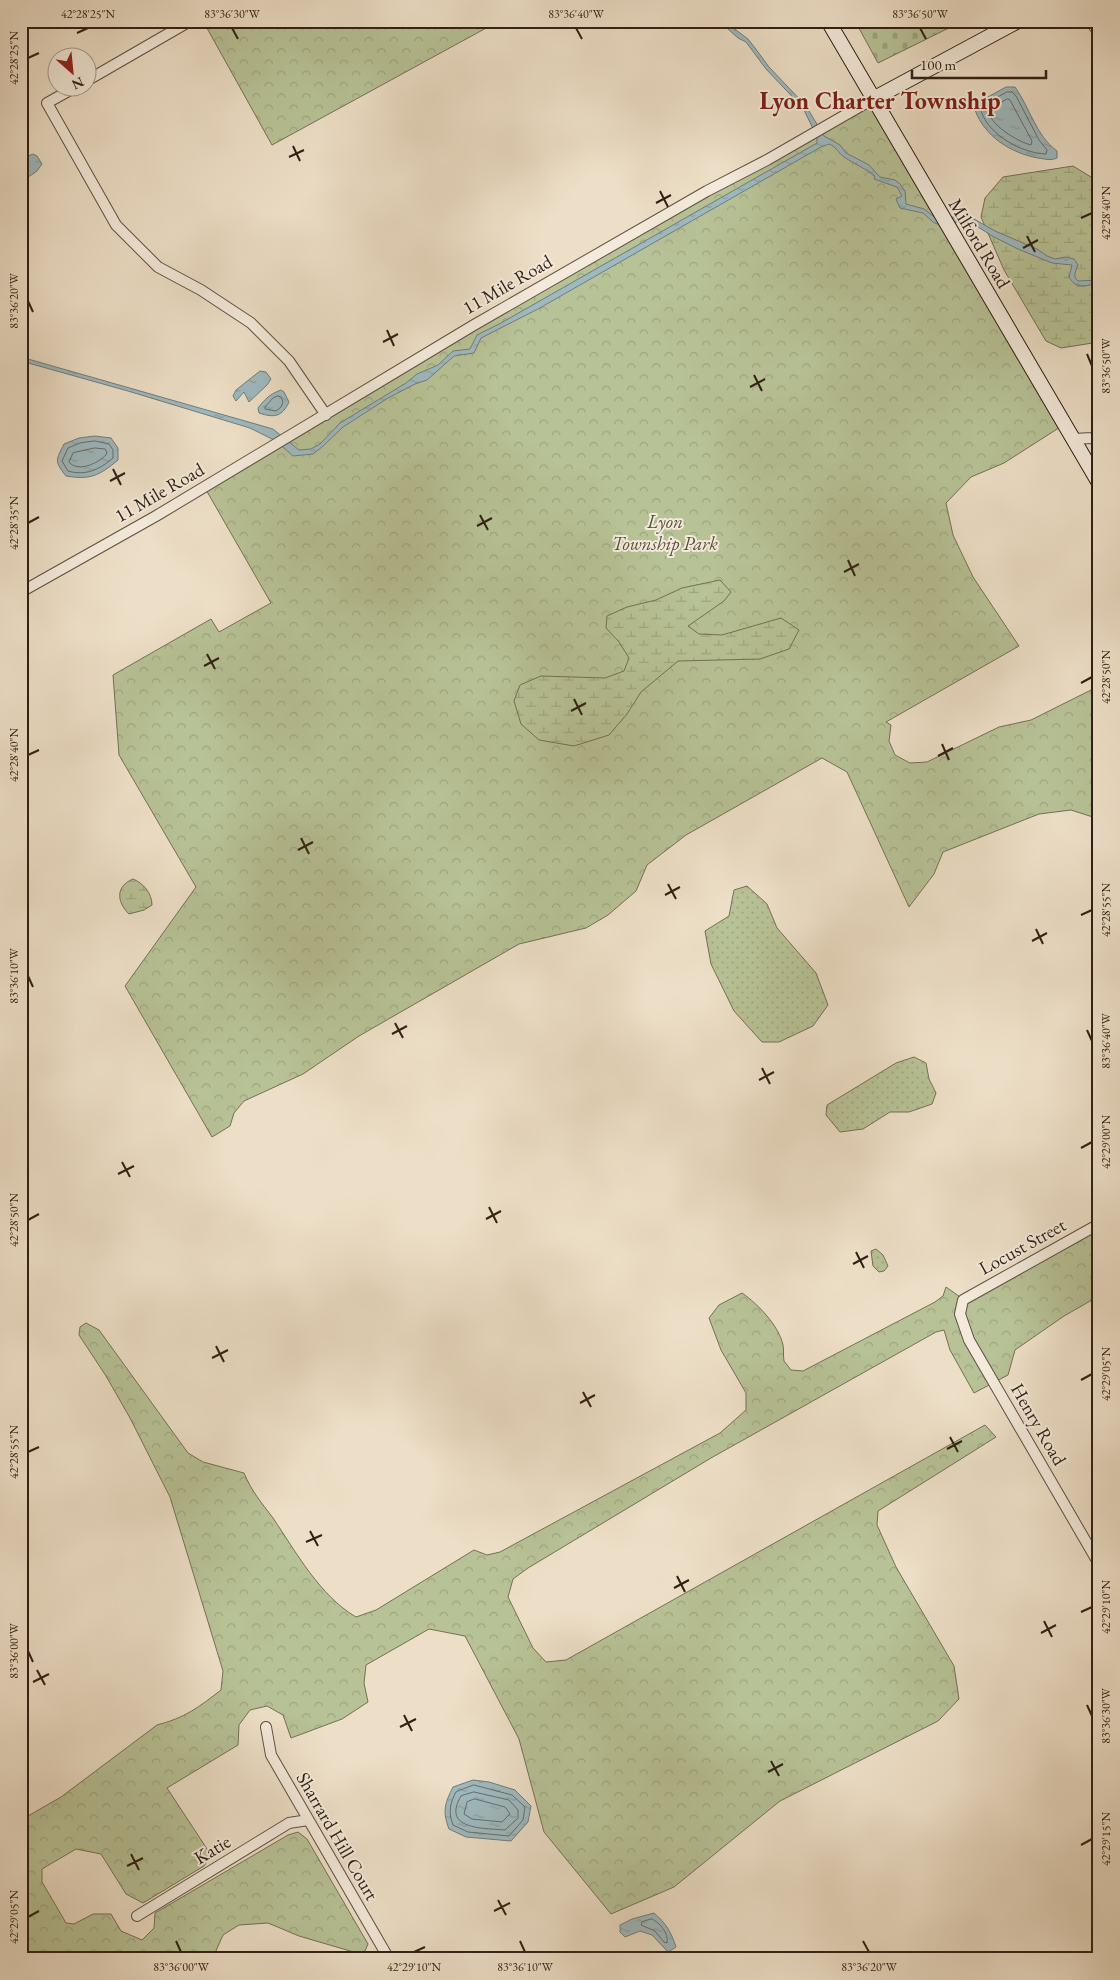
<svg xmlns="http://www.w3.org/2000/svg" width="1120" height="1980" viewBox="0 0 1120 1980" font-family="'EB Garamond',serif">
	<defs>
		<pattern id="grass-dots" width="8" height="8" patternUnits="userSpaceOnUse" patternTransform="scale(1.25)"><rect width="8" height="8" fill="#b7c296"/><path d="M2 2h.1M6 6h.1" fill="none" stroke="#9ea680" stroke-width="1.8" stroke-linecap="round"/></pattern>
		<pattern id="forest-crowns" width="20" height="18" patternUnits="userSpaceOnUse" patternTransform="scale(1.25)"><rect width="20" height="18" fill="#b7c296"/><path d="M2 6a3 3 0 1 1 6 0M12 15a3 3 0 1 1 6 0" fill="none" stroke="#9ea680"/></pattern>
		<pattern id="wetland-marsh" width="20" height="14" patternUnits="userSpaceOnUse" patternTransform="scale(1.25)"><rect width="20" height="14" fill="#b7c296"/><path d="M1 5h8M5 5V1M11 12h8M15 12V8" fill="none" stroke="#9ea680"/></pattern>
		<pattern id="cemetery-stones" width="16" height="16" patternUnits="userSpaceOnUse" patternTransform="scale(1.25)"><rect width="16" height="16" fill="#b7c296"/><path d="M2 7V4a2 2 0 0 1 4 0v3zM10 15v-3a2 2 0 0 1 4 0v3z" fill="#9ea680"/></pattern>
		<pattern id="water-ripples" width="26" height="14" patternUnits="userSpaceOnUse" patternTransform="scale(1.25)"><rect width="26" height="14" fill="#9ebac0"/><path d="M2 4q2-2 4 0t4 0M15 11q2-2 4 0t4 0" fill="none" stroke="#889fa4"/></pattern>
	</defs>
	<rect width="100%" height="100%" fill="#eddfc7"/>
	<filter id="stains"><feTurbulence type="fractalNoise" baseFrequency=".004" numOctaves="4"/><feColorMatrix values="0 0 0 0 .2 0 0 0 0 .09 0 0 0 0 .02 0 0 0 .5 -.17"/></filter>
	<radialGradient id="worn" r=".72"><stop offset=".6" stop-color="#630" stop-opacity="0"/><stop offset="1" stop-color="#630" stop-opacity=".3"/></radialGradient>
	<path fill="url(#grass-dots)" stroke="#747054" d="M 747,886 L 767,904 L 777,928 L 816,973 L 828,1005 L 813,1026 L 779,1042 L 762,1042 L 734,1011 L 711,964 L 705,931 L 729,916 L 734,890 Z
		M 914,1057 L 926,1063 L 929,1079 L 936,1093 L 932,1104 L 909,1112 L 890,1112 L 863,1129 L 840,1132 L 826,1115 L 827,1105 L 896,1063 Z
		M 876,1249 L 883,1255 L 888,1266 L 884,1271 L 879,1272 L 873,1266 L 871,1251 Z"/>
	<path fill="url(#forest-crowns)" stroke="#747054" d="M 203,21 L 499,21 L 272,145 Z
		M 873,99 L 1065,424 L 1004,463 L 971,477 L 946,503 L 953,535 L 973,577 L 1019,646 L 886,722 L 891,725 L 889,741 L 895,755 L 910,763 L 927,762 L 999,727 L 1031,720 L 1099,686 L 1099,819 L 1071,810 L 1039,814 L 943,852 L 934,874 L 909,907 L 847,772 L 822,758 L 686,835 L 647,865 L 636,891 L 608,915 L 586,928 L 519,944 L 359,1036 L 303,1074 L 244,1101 L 234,1113 L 230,1126 L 212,1137 L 125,986 L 196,887 L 119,755 L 113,675 L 211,619 L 219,632 L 271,603 L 205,488 L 552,280 Z
		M 1099,1224 L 1099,1296 L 1064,1316 L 1015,1350 L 1008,1375 L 974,1393 L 950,1350 L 944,1330 L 936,1332 L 711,1458 L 528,1568 L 513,1579 L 508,1597 L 533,1648 L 546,1662 L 566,1660 L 985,1425 L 996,1437 L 878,1511 L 877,1525 L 896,1567 L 954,1666 L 959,1699 L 938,1721 L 780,1801 L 674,1887 L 611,1914 L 544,1832 L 519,1739 L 465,1636 L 429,1629 L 366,1665 L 364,1683 L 368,1702 L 342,1719 L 291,1738 L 283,1715 L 267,1706 L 250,1710 L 239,1725 L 238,1745 L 167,1788 L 211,1855 L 204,1866 L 143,1903 L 126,1894 L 101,1854 L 76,1849 L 42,1869 L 42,1882 L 66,1923 L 74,1924 L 93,1914 L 111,1914 L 121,1931 L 142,1940 L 154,1928 L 155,1913 L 288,1835 L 298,1832 L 307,1839 L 368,1944 L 365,1951 L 357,1953 L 299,1936 L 268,1923 L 239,1925 L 223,1935 L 215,1953 L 215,1959 L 21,1959 L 21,1820 L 61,1797 L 157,1725 C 185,1718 199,1707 221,1690 L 223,1671 L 170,1497 L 130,1418 L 106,1376 L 79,1335 L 80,1327 L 86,1323 L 99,1330 L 188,1453 L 203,1462 L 244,1473 C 252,1492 261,1502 273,1518 C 296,1552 320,1596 356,1617 L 376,1610 L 474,1550 L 487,1555 L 500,1552 L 720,1433 L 746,1410 L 746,1393 L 721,1350 L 709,1318 L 719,1305 L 742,1293 C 758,1304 779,1326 783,1345 C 784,1350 783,1356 784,1361 L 791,1370 L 803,1371 L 935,1302 L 943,1296 L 946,1287 L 963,1299 Z"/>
	<path fill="url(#wetland-marsh)" stroke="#747054" d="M 1073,166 L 1099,182 L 1099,342 L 1061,348 L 1046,341 L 1004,270 L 981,217 L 985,198 L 1003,177 Z
		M 720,580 L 731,592 L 724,601 L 688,626 L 699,634 L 722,635 L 781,618 L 799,630 L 789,649 L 760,659 L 678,661 L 641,692 L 627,714 L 609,735 L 574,746 L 539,740 L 521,724 L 514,701 L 520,685 L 541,676 L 605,678 L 624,671 L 629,658 L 619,642 L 606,628 L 607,616 L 627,607 L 656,600 L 682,588 Z
		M 133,879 C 143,883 152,893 152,905 L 144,910 L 129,914 C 116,901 116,886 133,879 Z"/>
	<path fill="url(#cemetery-stones)" stroke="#747054" d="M 855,21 L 963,21 L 878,63 Z"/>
	<path fill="url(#water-ripples)" stroke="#727c7b" d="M 719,21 L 724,21 L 748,39 L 755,48 L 769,67 L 806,106 L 824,136 L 840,145 L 846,153 L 869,165 L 880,177 L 895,180 L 900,184 L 905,191 L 906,204 L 924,209 L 937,219 L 954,217 L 974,219 L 995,231 L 1037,249 L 1047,256 L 1055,259 L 1066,257 L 1074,259 L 1078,265 C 1076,271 1072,276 1078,281 L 1099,280 L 1099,283 C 1086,285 1077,291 1069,277 L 1072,265 L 1052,263 L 1018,249 L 992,236 L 972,223 L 954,222 L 937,224 L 933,222 L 923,213 L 900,208 L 896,199 L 902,196 L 897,187 L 874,179 L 875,176 C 865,168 854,164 844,157 C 838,153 837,147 829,144 L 821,147 L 538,309 L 481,338 L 474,353 L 454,356 L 427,380 L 415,384 L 388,398 L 343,427 L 322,447 L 313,454 L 293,456 L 276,441 L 250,428 L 128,391 L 21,361 L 21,357 L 273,429 L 299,450 L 311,449 L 320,444 L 340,423 L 406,383 L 417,374 L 438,365 L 453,351 L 470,349 L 477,335 L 501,323 L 817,143 L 817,137 L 803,108 L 766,69 L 746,42 L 738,38 Z
		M 1006,87 L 1015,87 C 1030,108 1036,136 1057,151 L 1057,158 C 1050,161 1046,159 1038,158 C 1011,153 985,137 975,110 L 979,102 Z
		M 33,154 L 37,156 L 42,164 L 37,171 L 21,182 L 21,159 Z
		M 260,371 L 266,372 L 271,379 L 267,385 L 249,402 L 244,392 L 236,401 L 233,396 L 236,390 Z
		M 281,390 L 284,392 L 289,402 C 282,417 274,418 259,413 L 258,408 C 265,399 270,394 281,390 Z
		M 95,436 L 111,438 L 118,448 L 118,460 C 99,476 90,480 66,476 C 54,461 56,460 64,444 L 79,438 Z
		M 473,1780 L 489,1782 L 515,1790 L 531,1806 L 528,1822 L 511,1841 L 466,1837 L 449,1829 C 442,1811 445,1803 453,1787 Z
		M 654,1913 C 666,1923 671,1932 676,1947 L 668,1952 L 652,1935 L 640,1931 L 625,1937 L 620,1932 L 620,1925 L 632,1919 Z"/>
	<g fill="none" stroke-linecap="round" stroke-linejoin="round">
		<path stroke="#676c6a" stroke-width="1" d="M 1007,92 L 1012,92 L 1016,96 L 1039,140 L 1047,150 L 1046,154 C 1021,153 989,135 981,111 L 984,105 Z
			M 1008,99 L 1010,100 L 1032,141 L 1031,145 C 1018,142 988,124 988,109 Z
			M 278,396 L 281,397 L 283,402 L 281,407 L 276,411 L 265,409 L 265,407 L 273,398 Z
			M 95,441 L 109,444 L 113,450 L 113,458 C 99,470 85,476 68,471 L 62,461 L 68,448 L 80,443 Z
			M 95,448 L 105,449 L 107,452 L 106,455 C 98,463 78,473 69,462 L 73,453 Z
			M 474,1785 L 512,1795 L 525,1807 L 523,1820 L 509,1836 L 468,1832 L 453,1825 C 448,1812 450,1803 456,1792 Z
			M 474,1792 L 509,1800 L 518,1810 L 518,1818 L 505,1830 C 483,1828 441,1830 461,1796 Z
			M 475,1799 L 505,1807 L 510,1814 L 502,1822 L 472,1819 L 464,1814 L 467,1802 Z
			M 652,1919 C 660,1923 669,1933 667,1943 L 664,1942 L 655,1931 L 641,1925 L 642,1922 Z"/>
		<g stroke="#5f4f40" stroke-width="12">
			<path id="street" d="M 1090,21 L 1099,33
				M 88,80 L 185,24
				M 74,88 L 47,103 L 116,225 L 158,267 L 201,290 L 251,323 L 289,361 L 326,415
				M 1073,439 L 1092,438 L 1099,435
				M 1090,468 L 1099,458
				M 21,592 L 156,516 L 474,325 L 707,191 L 767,160 L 873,99
				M 1099,1224 L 963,1300 L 960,1314 L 969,1340 L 1099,1564
				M 266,1727 L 271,1755 L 389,1959
				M 137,1916 L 289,1823 L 308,1820"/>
		</g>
		<g stroke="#301f13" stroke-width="16">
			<path id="secondary" d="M 828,21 L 1099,483
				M 873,99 L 1018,21"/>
		</g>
		<use href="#street" stroke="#f3eadb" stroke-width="10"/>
		<use href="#secondary" stroke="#f3eadb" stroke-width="14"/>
	</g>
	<path fill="none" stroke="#301f13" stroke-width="2" d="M 232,28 L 238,39M 576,28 L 582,39M 920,28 L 926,39M 77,33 L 88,28M 28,58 L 39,53M 293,146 L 300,161M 289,157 L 304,150M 660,191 L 668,207M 656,203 L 671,195M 1081,218 L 1092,213M 1027,236 L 1035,252M 1023,248 L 1038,240M 28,301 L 33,312M 387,330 L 394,346M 383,342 L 398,334M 1087,354 L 1092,366M 754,375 L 762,391M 750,387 L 765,379M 113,469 L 121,485M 110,481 L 125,473M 480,515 L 488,530M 28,523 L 39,517M 477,526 L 492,518M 848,560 L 855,576M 844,572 L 859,564M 207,654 L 215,669M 204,666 L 219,658M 1081,683 L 1092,677M 574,699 L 582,715M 571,711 L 586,703M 942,744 L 949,760M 28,755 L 39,750M 938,756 L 953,748M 301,838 L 309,854M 298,850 L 313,842M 668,884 L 676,899M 665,895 L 680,887M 1081,915 L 1092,910M 1036,929 L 1043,944M 1032,941 L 1047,933M 28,976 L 33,987M 395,1023 L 403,1038M 1087,1030 L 1092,1041M 392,1034 L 407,1026M 762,1068 L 770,1084M 759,1080 L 774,1072M 1081,1148 L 1092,1142M 122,1162 L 130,1177M 118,1174 L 134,1166M 489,1207 L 497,1223M 486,1219 L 501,1211M 28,1220 L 39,1214M 856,1252 L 864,1268M 853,1264 L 868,1256M 216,1346 L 224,1362M 212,1358 L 228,1350M 1081,1380 L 1092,1374M 583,1392 L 591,1407M 580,1403 L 595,1395M 950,1437 L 958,1452M 947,1449 L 962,1441M 28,1452 L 39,1447M 310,1531 L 318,1546M 306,1542 L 322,1535M 677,1576 L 685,1592M 674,1588 L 689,1580M 1081,1612 L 1092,1607M 1044,1621 L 1052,1637M 1041,1633 L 1056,1625M 28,1651 L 33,1662M 37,1670 L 45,1685M 33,1682 L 49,1674M 1087,1705 L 1092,1716M 404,1715 L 412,1731M 400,1727 L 416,1719M 771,1761 L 779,1776M 768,1772 L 783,1764M 1081,1845 L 1092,1839M 131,1854 L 139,1870M 127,1866 L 143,1858M 498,1900 L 506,1915M 494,1911 L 510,1903M 28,1917 L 39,1911M 176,1941 L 181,1952M 520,1941 L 525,1952M 863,1941 L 869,1952M 414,1952 L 425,1947"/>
	<g text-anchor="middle" stroke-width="4" stroke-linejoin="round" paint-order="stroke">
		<g font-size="19" fill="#301f13" stroke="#f3eadb">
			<text transform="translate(980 243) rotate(59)" y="7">Milford Road</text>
			<text transform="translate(507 284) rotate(-30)" y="7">11 Mile Road</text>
			<text transform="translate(159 492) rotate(-30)" y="7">11 Mile Road</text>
			<text transform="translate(1022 1246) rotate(-29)" y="7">Locust Street</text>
			<text transform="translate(1039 1424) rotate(60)" y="7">Henry Road</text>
			<text transform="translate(338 1836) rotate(60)" y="7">Sharrard Hill Court</text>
			<text transform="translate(212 1849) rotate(-31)" y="7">Katie</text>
		</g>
		<g font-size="19" font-style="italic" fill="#58503a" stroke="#f3eadb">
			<text x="665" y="528">Lyon<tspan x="665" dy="22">Township Park</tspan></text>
		</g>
		<g font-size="24" font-weight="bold" fill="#7a1f14" stroke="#f3eadb">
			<text x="880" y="109">Lyon Charter Township</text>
		</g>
	</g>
	<rect width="1120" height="1980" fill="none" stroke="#eddfc7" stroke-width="55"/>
	<g transform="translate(72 72) rotate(153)"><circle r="24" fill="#f3eadb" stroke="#a5998b"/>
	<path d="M0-4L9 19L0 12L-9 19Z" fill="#8f2418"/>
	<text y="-8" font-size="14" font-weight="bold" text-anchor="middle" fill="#301f13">N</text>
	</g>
	<path d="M912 70v8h134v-8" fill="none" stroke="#301f13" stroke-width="2.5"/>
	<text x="920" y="70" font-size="15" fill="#301f13" stroke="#f3eadb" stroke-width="4" paint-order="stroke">100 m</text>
	<rect x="28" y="28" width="1064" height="1924" fill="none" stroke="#301f13" stroke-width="2"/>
	<g font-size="12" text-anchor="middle" fill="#301f13">
		<text x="88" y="18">42°28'25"N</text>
		<text x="232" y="18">83°36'30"W</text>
		<text x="576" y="18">83°36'40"W</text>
		<text x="920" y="18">83°36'50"W</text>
		<text transform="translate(14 58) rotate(-90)" y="4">42°28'25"N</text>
		<text transform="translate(1106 213) rotate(-90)" y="4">42°28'40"N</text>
		<text transform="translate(14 301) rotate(-90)" y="4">83°36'20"W</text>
		<text transform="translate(1106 366) rotate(-90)" y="4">83°36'50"W</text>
		<text transform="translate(14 523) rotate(-90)" y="4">42°28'35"N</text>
		<text transform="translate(1106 677) rotate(-90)" y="4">42°28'50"N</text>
		<text transform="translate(14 755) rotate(-90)" y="4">42°28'40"N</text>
		<text transform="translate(1106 910) rotate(-90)" y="4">42°28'55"N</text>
		<text transform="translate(14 976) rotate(-90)" y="4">83°36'10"W</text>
		<text transform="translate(1106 1041) rotate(-90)" y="4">83°36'40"W</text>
		<text transform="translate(1106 1142) rotate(-90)" y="4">42°29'00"N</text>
		<text transform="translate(14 1220) rotate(-90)" y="4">42°28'50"N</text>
		<text transform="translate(1106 1374) rotate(-90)" y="4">42°29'05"N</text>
		<text transform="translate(14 1452) rotate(-90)" y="4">42°28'55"N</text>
		<text transform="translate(1106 1607) rotate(-90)" y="4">42°29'10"N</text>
		<text transform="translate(14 1651) rotate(-90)" y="4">83°36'00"W</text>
		<text transform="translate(1106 1716) rotate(-90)" y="4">83°36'30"W</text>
		<text transform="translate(1106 1839) rotate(-90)" y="4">42°29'15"N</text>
		<text transform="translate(14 1917) rotate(-90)" y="4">42°29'05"N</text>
		<text x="181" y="1971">83°36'00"W</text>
		<text x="414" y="1971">42°29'10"N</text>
		<text x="525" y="1971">83°36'10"W</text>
		<text x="869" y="1971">83°36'20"W</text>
	</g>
	<rect width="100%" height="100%" filter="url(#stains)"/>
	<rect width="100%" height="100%" fill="url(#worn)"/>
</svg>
